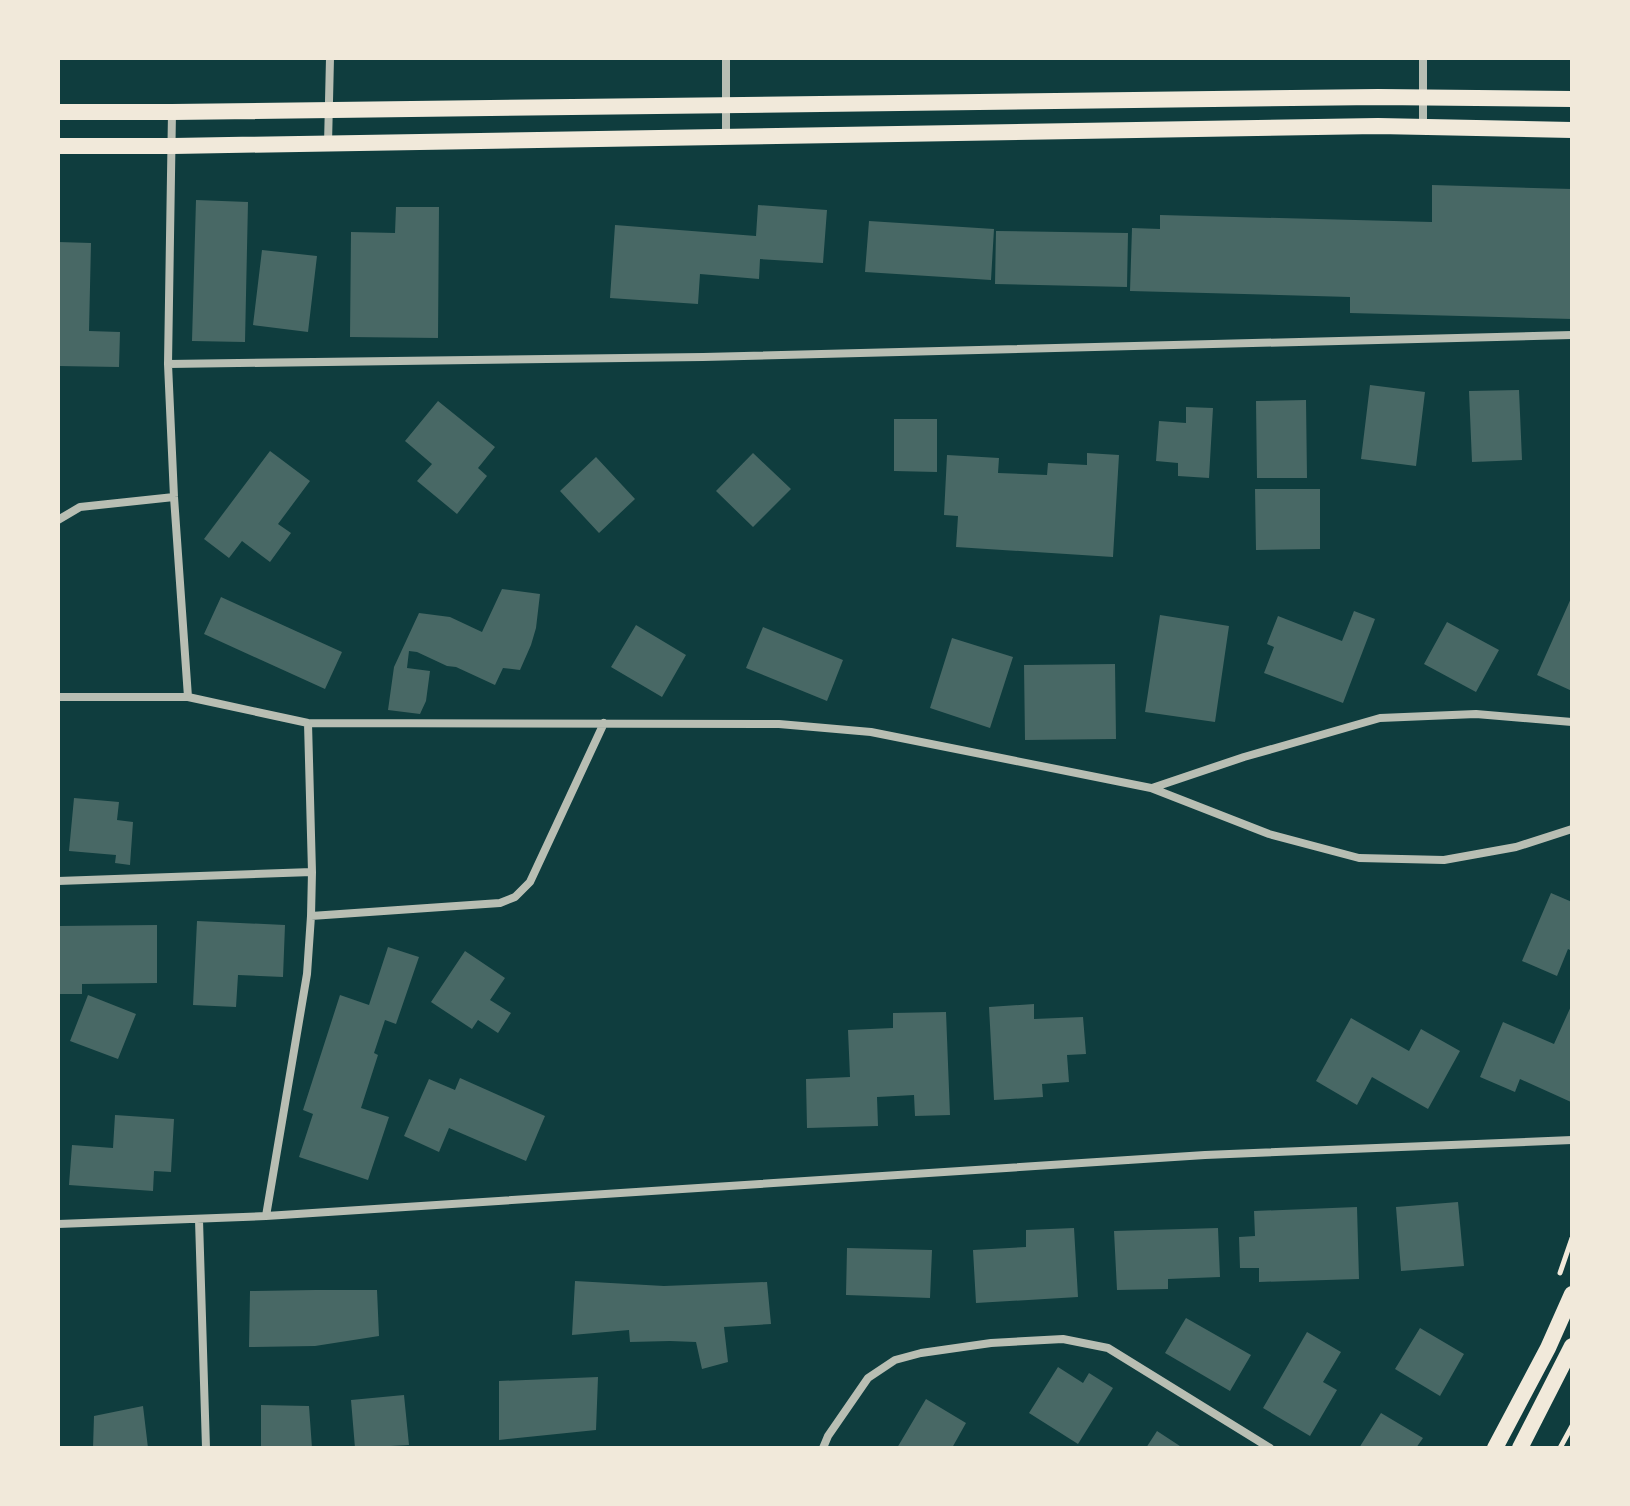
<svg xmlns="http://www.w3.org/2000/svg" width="1630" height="1506" viewBox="0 0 1630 1506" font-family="Literata,serif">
	<rect width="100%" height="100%" fill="#0f3d3e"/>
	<path fill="#486865" d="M 1432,185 L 1572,189 L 1572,319 L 1350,313 L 1350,297 L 1130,291 L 1132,228 L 1160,229 L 1160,215 L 1432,222 Z
		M 196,200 L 248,202 L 245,342 L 192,341 Z
		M 758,205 L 827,210 L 823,263 L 760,259 L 759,279 L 700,274 L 698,304 L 610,298 L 615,225 L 756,236 Z
		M 396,207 L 439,207 L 438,338 L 350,337 L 351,232 L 395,233 Z
		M 869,221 L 994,229 L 991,280 L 865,272 Z
		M 996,231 L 1128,233 L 1127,287 L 995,284 Z
		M 58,242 L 91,243 L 89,331 L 120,332 L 119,367 L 58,366 Z
		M 262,250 L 317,256 L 308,332 L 253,325 Z
		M 1370,385 L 1425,392 L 1416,466 L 1361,459 Z
		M 1519,390 L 1522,460 L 1472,462 L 1469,391 Z
		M 1306,400 L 1307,478 L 1257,478 L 1256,401 Z
		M 438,401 L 495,447 L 478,468 L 487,476 L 457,514 L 417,481 L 432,464 L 405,441 Z
		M 1186,407 L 1213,408 L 1209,478 L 1178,476 L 1178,463 L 1156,461 L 1159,421 L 1186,423 Z
		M 894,419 L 937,419 L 937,472 L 894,471 Z
		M 270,451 L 310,481 L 278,524 L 291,533 L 270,562 L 242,541 L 229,558 L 204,539 Z
		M 753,453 L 791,489 L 753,527 L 716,491 Z
		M 1087,453 L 1119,455 L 1113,557 L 956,547 L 958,516 L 944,515 L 947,455 L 999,458 L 998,473 L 1047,475 L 1048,463 L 1087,465 Z
		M 596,457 L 635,499 L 599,533 L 560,491 Z
		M 1255,489 L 1320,489 L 1320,549 L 1256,550 Z
		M 502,589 L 540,594 L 536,628 L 531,645 L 520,670 L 503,668 L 495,685 L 456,667 L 447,666 L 417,652 L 409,651 L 407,668 L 430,671 L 426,701 L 420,714 L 388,710 L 394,667 L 419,613 L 450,617 L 482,632 Z
		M 1572,596 L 1572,691 L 1537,675 Z
		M 221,597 L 342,652 L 325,689 L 204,634 Z
		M 1354,611 L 1375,619 L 1343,703 L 1264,673 L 1274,647 L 1267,644 L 1278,616 L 1342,641 Z
		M 1160,615 L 1229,626 L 1215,722 L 1145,712 Z
		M 1447,622 L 1499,650 L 1476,692 L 1424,664 Z
		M 636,625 L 686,655 L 662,697 L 611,667 Z
		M 763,627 L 843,660 L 827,701 L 746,668 Z
		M 952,638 L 1013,657 L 990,728 L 930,708 Z
		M 1115,664 L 1116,739 L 1025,740 L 1024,665 Z
		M 74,798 L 119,802 L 117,820 L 133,822 L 130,865 L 115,863 L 116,855 L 69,851 Z
		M 1551,893 L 1572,902 L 1572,951 L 1568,949 L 1557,976 L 1522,961 Z
		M 197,921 L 285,925 L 283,977 L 238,975 L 236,1007 L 193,1005 Z
		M 157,925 L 157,983 L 82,984 L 82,994 L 58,994 L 58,926 Z
		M 388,947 L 419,957 L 396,1024 L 385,1020 L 374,1053 L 378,1055 L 361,1108 L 389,1117 L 368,1180 L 299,1157 L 313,1114 L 303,1110 L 340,995 L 369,1005 Z
		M 465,951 L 505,978 L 490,1000 L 511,1013 L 498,1033 L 478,1020 L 472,1029 L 431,1002 Z
		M 88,995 L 136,1014 L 118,1059 L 70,1041 Z
		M 1034,1004 L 1034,1019 L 1083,1017 L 1086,1054 L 1067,1055 L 1069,1082 L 1042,1084 L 1043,1097 L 994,1100 L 989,1007 Z
		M 1572,1004 L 1571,1102 L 1520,1079 L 1515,1092 L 1480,1077 L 1503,1022 L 1554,1044 Z
		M 946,1012 L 950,1115 L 915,1116 L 914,1095 L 877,1097 L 878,1126 L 807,1128 L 806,1079 L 850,1077 L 848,1030 L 893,1028 L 893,1013 Z
		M 1351,1018 L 1409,1051 L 1421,1029 L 1460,1051 L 1428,1109 L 1372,1077 L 1357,1105 L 1316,1081 Z
		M 460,1078 L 545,1116 L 526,1161 L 449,1128 L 439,1152 L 404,1136 L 429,1079 L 455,1090 Z
		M 115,1115 L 174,1119 L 171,1172 L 154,1171 L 153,1191 L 69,1185 L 72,1145 L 113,1148 Z
		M 1458,1202 L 1464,1266 L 1401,1271 L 1396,1207 Z
		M 1357,1207 L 1359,1279 L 1259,1282 L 1259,1268 L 1240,1268 L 1239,1237 L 1255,1236 L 1254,1211 Z
		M 1074,1228 L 1078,1297 L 976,1303 L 973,1250 L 1026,1247 L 1026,1230 Z
		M 1218,1228 L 1220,1277 L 1168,1279 L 1168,1289 L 1117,1290 L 1114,1231 Z
		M 847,1248 L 932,1250 L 930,1298 L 846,1295 Z
		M 575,1281 L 664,1286 L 767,1282 L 771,1324 L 724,1327 L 728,1362 L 702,1369 L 696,1342 L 670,1341 L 630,1342 L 629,1330 L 572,1335 Z
		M 315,1290 L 377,1290 L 379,1336 L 315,1346 L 249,1347 L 250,1291 Z
		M 1186,1318 L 1251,1355 L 1230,1391 L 1165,1353 Z
		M 1420,1328 L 1464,1354 L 1440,1396 L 1395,1369 Z
		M 1307,1332 L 1341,1352 L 1323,1382 L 1337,1390 L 1310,1436 L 1263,1408 Z
		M 1058,1367 L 1083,1383 L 1089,1373 L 1113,1388 L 1078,1444 L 1029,1413 Z
		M 598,1377 L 596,1430 L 499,1440 L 499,1381 Z
		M 404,1395 L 409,1445 L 355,1448 L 351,1400 Z
		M 926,1399 L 966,1423 L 952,1448 L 897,1448 Z
		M 261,1405 L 309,1406 L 312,1448 L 261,1448 Z
		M 143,1406 L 148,1448 L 93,1448 L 94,1416 Z
		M 1381,1413 L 1423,1438 L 1416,1448 L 1359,1448 Z
		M 1157,1431 L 1183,1448 L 1146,1448 Z"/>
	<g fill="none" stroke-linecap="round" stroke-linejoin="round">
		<path stroke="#f1e9da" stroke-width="5" d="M 1560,1273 L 1572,1238
			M 1560,1448 L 1572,1426"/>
		<path stroke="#b8beb3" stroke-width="8" d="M 1423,58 L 1423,127
			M 172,112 L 168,364 L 174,497 L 188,697
			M 726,137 L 726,58
			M 328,144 L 330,58
			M 168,364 L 703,357 L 1572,335
			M 58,520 L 80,507 L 174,497
			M 58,697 L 188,697 L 308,723 L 779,724 L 871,732 L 1151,788 L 1269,834 L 1359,858 L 1444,860 L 1516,847 L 1572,829
			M 1152,788 L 1244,757 L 1380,718 L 1476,714 L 1572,722
			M 58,881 L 312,872
			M 311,916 L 500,903 L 515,897 L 530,882 L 604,723
			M 266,1216 L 307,974 L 311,916 L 312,872 L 308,723
			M 199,1220 L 206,1448
			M 58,1224 L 266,1216 L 1205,1155 L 1572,1140
			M 823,1448 L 828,1436 L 868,1378 L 895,1360 L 921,1353 L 991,1343 L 1063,1339 L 1108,1348 L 1270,1448"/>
		<path stroke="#f1e9da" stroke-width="16" d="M 58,112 L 172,112 L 1378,97 L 1572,99
			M 58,146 L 173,146 L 1378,126 L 1572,130
			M 1495,1448 L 1548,1348 L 1572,1294
			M 1520,1448 L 1572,1346"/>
	</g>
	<rect width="1630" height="1506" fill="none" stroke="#f1e9da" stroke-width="120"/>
</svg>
